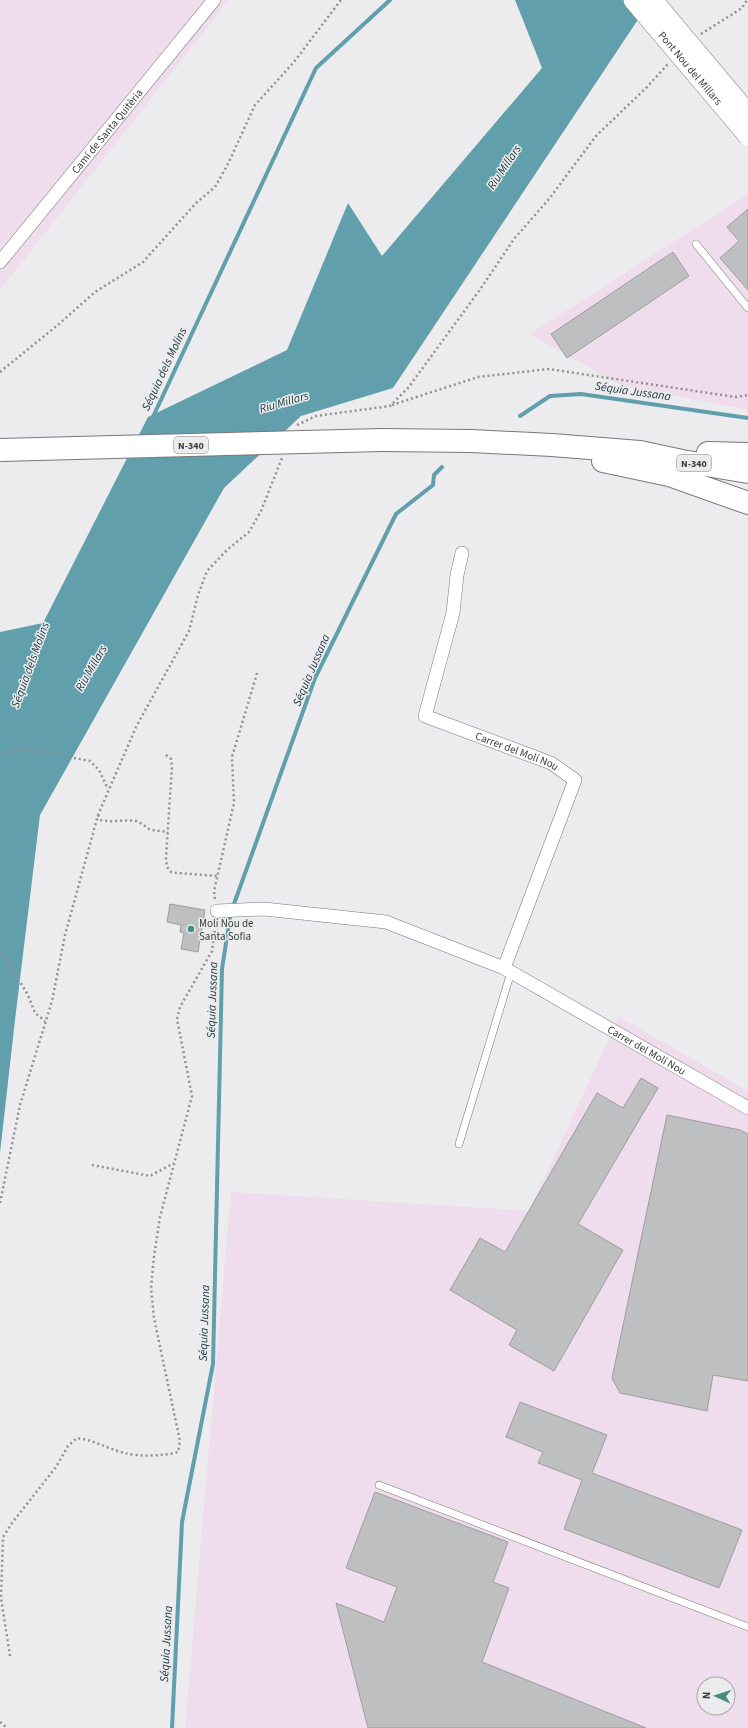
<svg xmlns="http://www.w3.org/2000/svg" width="748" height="1728" viewBox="0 0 748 1728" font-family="'Source Sans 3',sans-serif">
	<rect width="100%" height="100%" fill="#ececee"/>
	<path fill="#efdcec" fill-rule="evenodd" d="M 0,0 L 229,0 L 0,290 Z
		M 748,194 L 748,410 L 620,385 L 530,334 Z
		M 619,1017 L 748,1091 L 748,1728 L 185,1728 L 231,1192 L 529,1211 ZM 704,1684 L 728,1684 L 728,1708 L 704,1708 Z"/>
	<path fill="#619fad" d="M 515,0 L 651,0 L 393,388 L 301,416 L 224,488 L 40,815 L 15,1020 L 0,1153 L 0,632 L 43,623 L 148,417 L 287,350 L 348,203 L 382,256 L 542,68 Z"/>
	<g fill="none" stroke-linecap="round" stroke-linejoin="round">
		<path stroke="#619fad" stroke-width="4" d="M 520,416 L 550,396 L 581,394 L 748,418
			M 152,419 L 316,68 L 390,0
			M 234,904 L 315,678 L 396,514 L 433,485 L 434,475 L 442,467
			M 172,1728 L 182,1522 L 213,1364 L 222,969 L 230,917"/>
	</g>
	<path fill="#bebfc0" stroke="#9d9d9f" d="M 748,209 L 748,290 L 720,258 L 739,241 L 727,227 Z
		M 673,252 L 689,276 L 567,358 L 551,334 Z
		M 170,904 L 205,910 L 198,952 L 181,949 L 184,933 L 180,932 L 181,925 L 167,922 Z
		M 641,1078 L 658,1088 L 578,1224 L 623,1250 L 554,1371 L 509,1345 L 517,1330 L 450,1290 L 480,1238 L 505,1252 L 597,1093 L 623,1108 Z
		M 667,1115 L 740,1130 L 748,1134 L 748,1381 L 713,1375 L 707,1411 L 620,1393 L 612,1378 Z
		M 520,1402 L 607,1435 L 592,1473 L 742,1530 L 719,1588 L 564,1529 L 582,1480 L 538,1463 L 543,1452 L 506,1437 Z
		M 375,1492 L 508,1542 L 493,1582 L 509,1588 L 482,1662 L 646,1728 L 368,1728 L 336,1603 L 384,1622 L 397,1587 L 346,1568 Z"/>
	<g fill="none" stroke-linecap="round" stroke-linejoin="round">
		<g stroke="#78787a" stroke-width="8">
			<path id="service" d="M 696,244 L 748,308
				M 459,1144 L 511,972
				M 379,1485 L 748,1627"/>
		</g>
		<g stroke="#78787a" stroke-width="14">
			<g id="minor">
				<path id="s1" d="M 0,262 L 214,0"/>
				<path id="s2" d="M 462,553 L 457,575 L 453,613 L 425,716 L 551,763 L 575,780 L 504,968"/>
				<path id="s3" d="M 217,911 L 264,909 L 386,922 L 504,968 L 748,1108"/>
			</g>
		</g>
		<g stroke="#78787a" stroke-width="24">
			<path id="trunk" d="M 382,440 L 471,441 L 552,445 L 640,452 L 682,461 L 748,472
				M 708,453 L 748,454
				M 603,461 L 669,475 L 748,503"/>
		</g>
		<path stroke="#909091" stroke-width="2.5" stroke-dasharray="2 3" stroke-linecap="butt" d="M 701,34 L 742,8 L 747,0
			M 0,372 L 59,324 L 95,292 L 143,262 L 196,203 L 215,187 L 227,166 L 255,105 L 294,62 L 341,0
			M 392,405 L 478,377 L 549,369 L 735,397 L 748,395
			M 297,425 L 316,416 L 390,406 L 408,388 L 479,291 L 514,239 L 549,199 L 596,136 L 647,87 L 668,64
			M 0,753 L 27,749 L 90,761 L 99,770 L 108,789
			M 166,755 L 171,759 L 172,766 L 166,858 L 167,867 L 171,872 L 177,873 L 217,876
			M 98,815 L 101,820 C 113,823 124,819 136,821 C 141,823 145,826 149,829 C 155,831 162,831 168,832
			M 215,899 L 214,891 L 234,803 L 232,757 L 258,670
			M 0,949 L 28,995 L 35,1013 L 45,1021
			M 92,1165 L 150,1176 L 174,1163
			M 0,1203 L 20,1105 L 52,1001 L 65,935 L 98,815 L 136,727 L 189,631 L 198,595 L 207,571 L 228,549 L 249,532 L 261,511 L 282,458
			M 10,1656 L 1,1598 L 3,1537 L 12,1523 L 56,1467 L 68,1446 L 77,1438 C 94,1440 108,1449 125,1453 C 140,1457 164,1456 178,1452 L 180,1441 L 154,1318 L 151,1288 L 154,1256 L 160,1217 L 192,1096 L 177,1019 L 180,1007 L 212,951 L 216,921
			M 0,1722 L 7,1728"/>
		<use href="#service" stroke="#fff" stroke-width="7"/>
		<use href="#minor" stroke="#fff" stroke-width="13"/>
		<use href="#trunk" stroke="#fff" stroke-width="22"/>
		<g stroke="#78787a" stroke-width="20" stroke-linecap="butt">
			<g id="secondary-bridge">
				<path id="s4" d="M 633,0 L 748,136"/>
				<path d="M 653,0 L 748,113"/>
			</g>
		</g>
		<g stroke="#78787a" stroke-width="24" stroke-linecap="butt">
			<path id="trunk-bridge" d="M 0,450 L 382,440"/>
		</g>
		<use href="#secondary-bridge" stroke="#fff" stroke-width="19"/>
		<use href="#trunk-bridge" stroke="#fff" stroke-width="22"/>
	</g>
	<circle fill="#488c82" stroke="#ececee" stroke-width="1.5" cx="191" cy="929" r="4"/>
	<g text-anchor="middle" stroke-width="3" stroke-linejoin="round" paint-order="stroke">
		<g fill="#ececee" stroke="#717272" stroke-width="1">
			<rect x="174" y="437" width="34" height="16" rx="3"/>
			<rect x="677" y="455" width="34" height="16" rx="3"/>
		</g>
		<g font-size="10" font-weight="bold" fill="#3c3d3d">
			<text x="191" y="449">N-340</text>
			<text x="694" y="467">N-340</text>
		</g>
		<g font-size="11" fill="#3c3d3d" stroke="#ececee">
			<text dy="4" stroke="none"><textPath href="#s4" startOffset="89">Pont Nou del Millars</textPath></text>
			<text dy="4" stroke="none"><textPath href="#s1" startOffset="169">Camí de Santa Quitèria</textPath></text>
			<text dy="4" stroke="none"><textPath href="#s2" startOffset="266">Carrer del Molí Nou</textPath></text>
			<text dy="4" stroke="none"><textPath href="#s3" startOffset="461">Carrer del Molí Nou</textPath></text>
		</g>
		<g font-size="11" fill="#3c3d3d" stroke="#ececee" text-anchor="start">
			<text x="199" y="927">Molí Nou de<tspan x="199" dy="13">Santa Sofia</tspan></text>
		</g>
		<g font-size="12" font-style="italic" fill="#16353c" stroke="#ececee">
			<text transform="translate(504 167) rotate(-56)" y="4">Riu Millars</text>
			<text transform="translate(164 369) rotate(-65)" y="4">Séquia dels Molins</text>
			<text transform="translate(633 391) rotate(8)" y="4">Séquia Jussana</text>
			<text transform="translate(284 402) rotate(-16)" y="4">Riu Millars</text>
			<text transform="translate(30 665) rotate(-70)" y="4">Séquia dels Molins</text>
			<text transform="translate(91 668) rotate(-60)" y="4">Riu Millars</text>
			<text transform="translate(311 670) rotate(-67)" y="4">Séquia Jussana</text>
			<text transform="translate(212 1000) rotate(-88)" y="4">Séquia Jussana</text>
			<text transform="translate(204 1323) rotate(-88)" y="4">Séquia Jussana</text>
			<text transform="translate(166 1644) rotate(-87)" y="4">Séquia Jussana</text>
		</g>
	</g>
	<g transform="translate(716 1696) rotate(273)"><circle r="19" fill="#ececee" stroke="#a6a6a7"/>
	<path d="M0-3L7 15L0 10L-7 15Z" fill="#488c82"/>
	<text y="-6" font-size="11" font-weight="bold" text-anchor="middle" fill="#3c3d3d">N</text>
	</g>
</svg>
